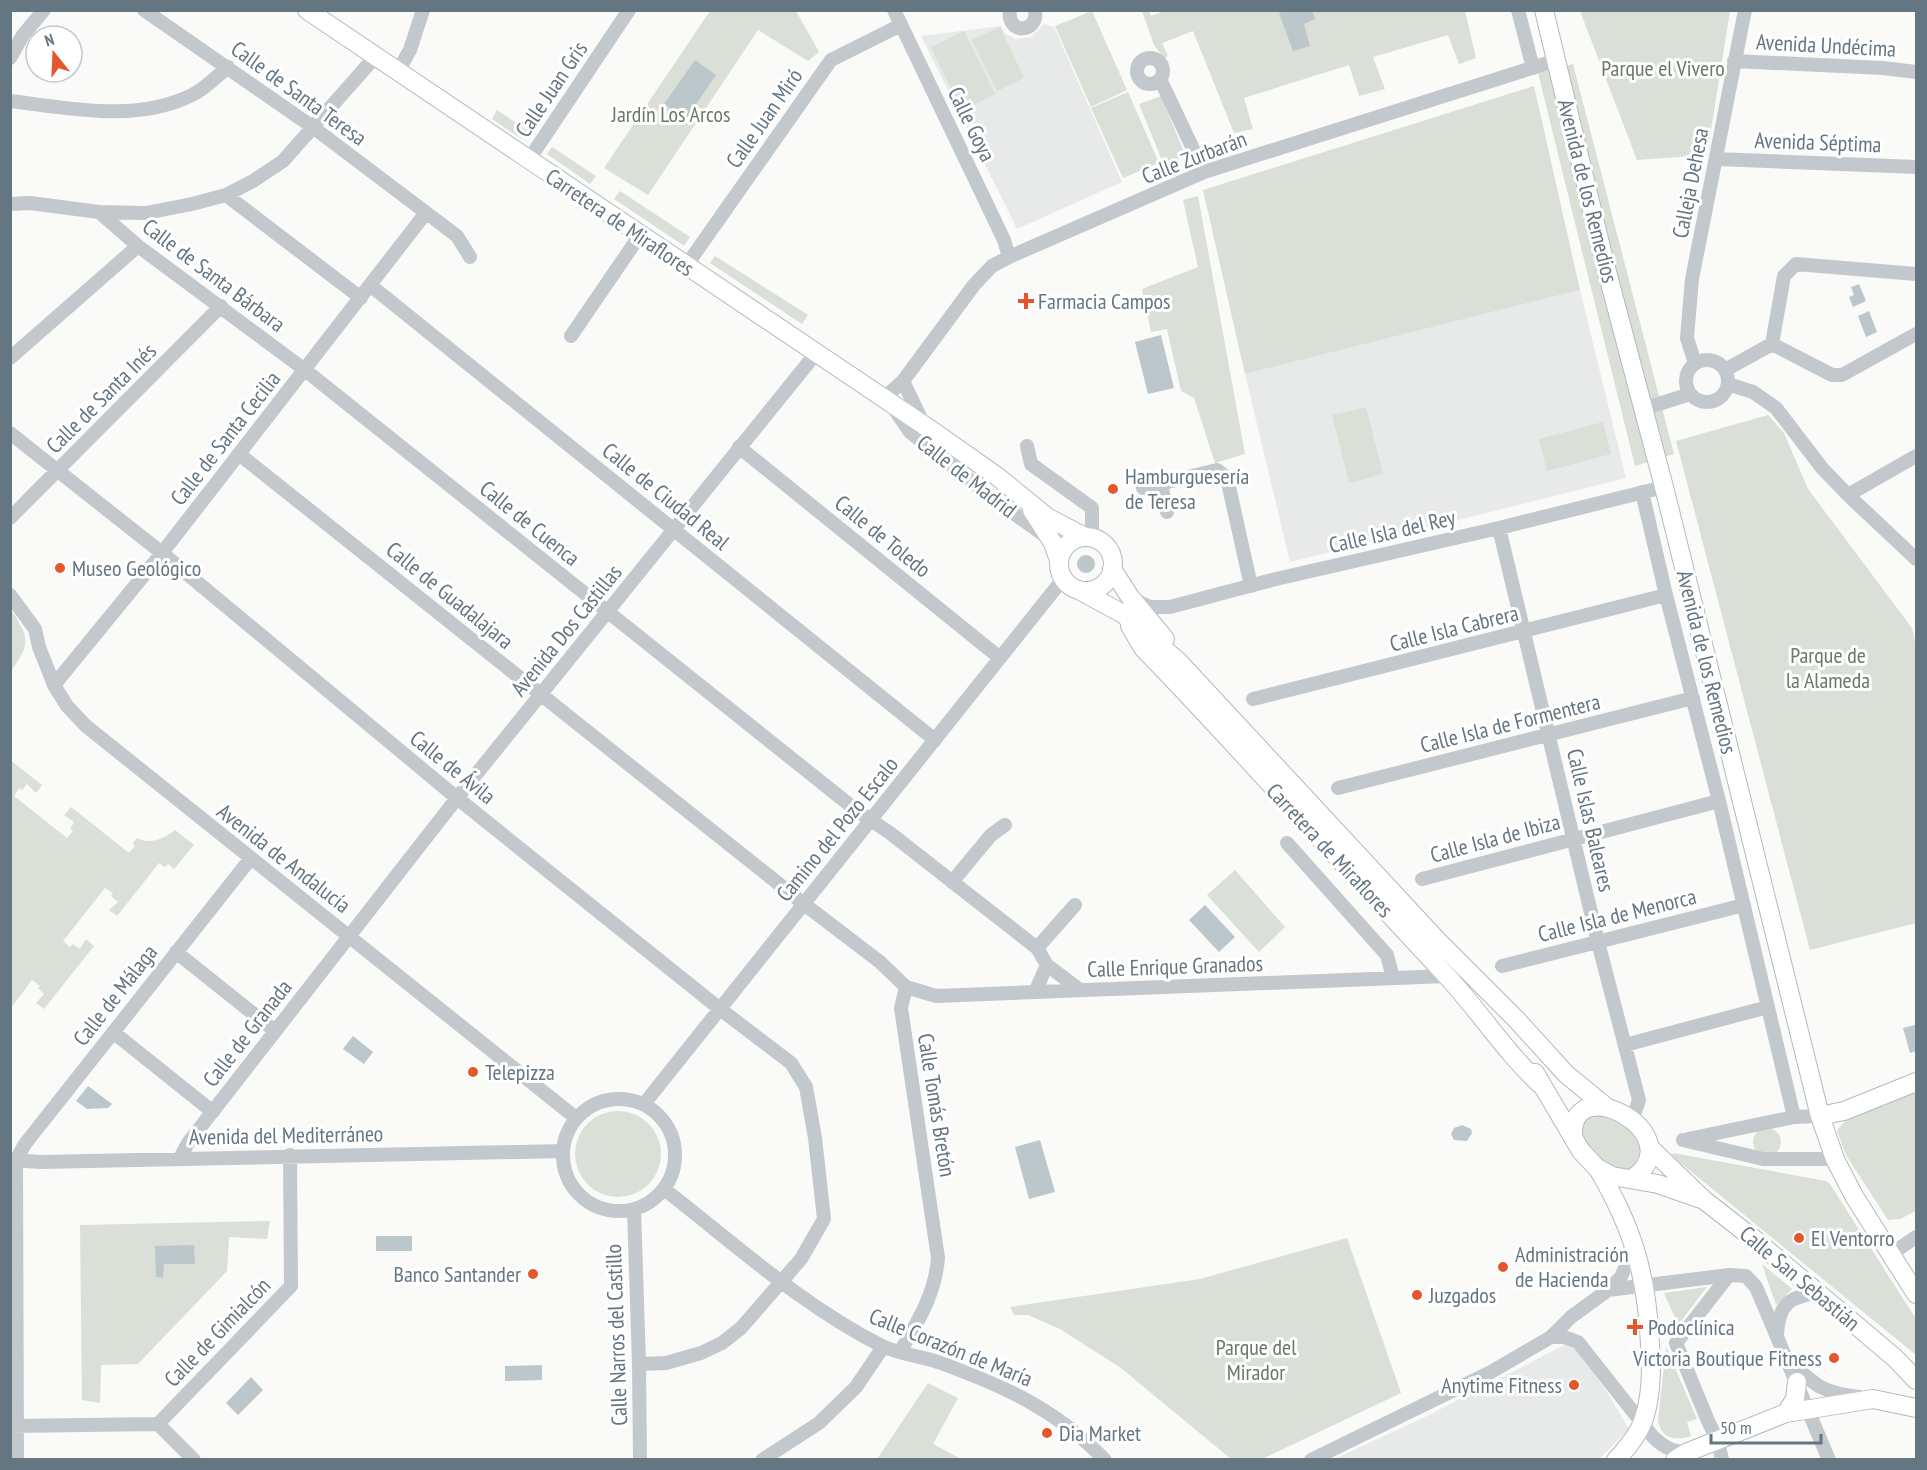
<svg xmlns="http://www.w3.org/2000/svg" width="1927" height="1470" viewBox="0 0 1927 1470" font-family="'PT Sans Narrow',sans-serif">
	<rect width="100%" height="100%" fill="#fafaf8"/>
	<path fill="#e8e9e9" d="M 1044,24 L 1054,27 L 1122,182 L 1017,229 L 921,36 L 1001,26 L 1005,34 L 1016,39 L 1031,37 Z
		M 1580,290 L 1626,478 L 1290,562 L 1245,374 Z
		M 1570,1342 L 1604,1387 L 1629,1429 L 1599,1459 L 1332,1460 L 1427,1416 Z"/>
	<path fill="#dadfd7" d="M 1168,10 L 1465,11 L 1476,58 L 1459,64 L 1448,35 L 1373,57 L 1385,89 L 1359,96 L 1349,65 L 1244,98 L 1253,129 L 1234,133 L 1193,31 L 1162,43 L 1168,56 L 1164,58 L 1154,45 L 1142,11 L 1149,11 L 1151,16 Z
		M 710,11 L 796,11 L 819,52 L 808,61 L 758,30 L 648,195 L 604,168 Z
		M 1092,11 L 1127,90 L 1091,107 L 1055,26 Z
		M 1580,11 L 1730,11 L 1707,155 L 1637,160 Z
		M 1000,27 L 1024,78 L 997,91 L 972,40 Z
		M 964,31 L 995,94 L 962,111 L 931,47 Z
		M 1573,64 L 1674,454 L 1635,466 L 1538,73 Z
		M 1534,86 L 1580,290 L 1245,374 L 1203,190 Z
		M 1128,92 L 1159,163 L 1123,178 L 1091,108 Z
		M 1161,96 L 1186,157 L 1168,163 L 1161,158 L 1139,104 Z
		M 497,110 L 528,131 L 522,139 L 492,119 Z
		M 552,147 L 596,176 L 590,184 L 547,154 Z
		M 620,191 L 690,237 L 684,246 L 614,199 Z
		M 1198,196 L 1245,454 L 1215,463 L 1194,398 L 1181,391 L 1167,329 L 1151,332 L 1142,289 L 1198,267 L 1183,200 Z
		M 715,256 L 808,315 L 802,324 L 710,263 Z
		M 1366,407 L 1383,474 L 1349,483 L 1332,415 Z
		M 1768,415 L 1784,433 L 1808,489 L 1912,628 L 1916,646 L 1916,923 L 1810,950 L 1676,441 Z
		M 1603,422 L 1611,454 L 1547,471 L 1539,439 Z
		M 11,611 C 15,615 17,618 19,623 C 32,643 23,653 11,671 Z
		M 10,760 L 42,785 L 36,793 L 27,784 L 22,790 L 19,788 L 14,796 L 67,838 L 73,831 L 70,828 L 74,822 L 64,815 L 71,807 L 129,853 L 135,846 L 133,843 L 137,838 C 150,845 164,839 175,830 L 194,845 L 174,869 L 168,864 L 165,867 L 159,863 L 117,916 L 109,910 L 118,902 L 111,896 L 113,893 L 105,888 L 63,941 L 70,947 L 73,944 L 80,949 L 86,939 L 94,946 L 44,1009 L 36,1003 L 44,994 L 38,988 L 40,986 L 32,980 L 11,1008 Z
		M 1235,870 L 1285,927 L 1259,952 L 1207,895 Z
		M 1916,1088 L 1916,1211 L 1900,1219 L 1888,1220 L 1846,1155 L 1837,1131 C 1849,1110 1894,1097 1916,1088 Z
		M575 1154a43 43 0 1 1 86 0a43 43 0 1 1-86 0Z
		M 1600,1113 C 1628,1127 1655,1136 1631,1171 C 1603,1165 1595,1158 1581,1134 L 1585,1117 Z
		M1753 1142a14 14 0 1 1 28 0a14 14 0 1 1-28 0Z
		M 1673,1153 L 1826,1181 L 1830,1184 L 1916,1319 L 1916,1355 L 1672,1156 Z
		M 270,1221 L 267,1239 L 229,1237 L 227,1271 L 138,1364 L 101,1365 L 100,1403 L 82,1400 L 80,1225 Z
		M 1347,1238 L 1401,1393 L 1262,1459 L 1231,1459 L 1121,1368 L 1060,1329 L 1028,1315 L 1014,1315 L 1010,1307 L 1200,1279 Z
		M 1762,1264 L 1792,1289 L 1776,1305 Z
		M 1707,1287 L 1678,1325 L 1664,1293 Z
		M 1666,1347 L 1697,1419 L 1687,1422 L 1691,1436 C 1675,1441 1662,1439 1658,1421 Z
		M 928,1383 L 958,1398 L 933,1444 L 961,1459 L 877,1459 Z"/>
	<path fill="#bbc7cb" d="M 1288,10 L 1312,11 L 1315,19 L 1304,24 L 1310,46 L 1293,51 L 1279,13 Z
		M 695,60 L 716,75 L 686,119 L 664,104 Z
		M 1859,284 L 1866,301 L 1853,307 L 1849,297 L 1854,295 L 1851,287 Z
		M 1869,311 L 1877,332 L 1866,337 L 1858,316 Z
		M 1161,335 L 1174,388 L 1148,394 L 1135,342 Z
		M1077 564a9 9 0 1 1 18 0a9 9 0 1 1-18 0Z
		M 1205,905 L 1235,937 L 1219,952 L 1189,920 Z
		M 1915,1025 L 1916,1051 L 1910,1053 L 1903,1028 Z
		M 353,1036 L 373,1052 L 364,1064 L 343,1049 Z
		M 88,1086 L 112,1104 L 108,1108 L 87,1109 L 76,1101 Z
		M 1462,1125 L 1471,1129 L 1472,1133 L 1467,1141 L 1454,1140 L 1451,1134 L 1454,1128 Z
		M 1040,1140 L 1055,1192 L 1029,1199 L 1015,1147 Z
		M 376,1236 L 412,1236 L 412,1251 L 376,1251 Z
		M 194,1245 L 195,1264 L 164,1264 L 163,1278 L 156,1277 L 155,1246 Z
		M 542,1365 L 542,1380 L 505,1381 L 505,1366 Z
		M 251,1377 L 263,1390 L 238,1415 L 226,1403 Z"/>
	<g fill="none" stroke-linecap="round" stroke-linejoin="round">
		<g stroke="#b3babf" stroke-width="20">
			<path id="secondary" d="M 307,10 L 934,432 L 998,477 L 1047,517 L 1085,537
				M 1544,10 L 1605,264 L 1664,487 L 1820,1116 L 1835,1159 L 1854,1196 L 1916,1294
				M 1032,510 L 1053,543 L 1059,560
				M1059 564a27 27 0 1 1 54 0a27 27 0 1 1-54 0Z
				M 1112,569 L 1130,597 L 1165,639
				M 1079,590 L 1123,614 L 1178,661 L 1437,940 L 1515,1018 L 1566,1074 L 1605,1106
				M 1130,626 L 1143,648 C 1246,754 1343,866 1445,974 C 1478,1009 1505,1052 1540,1084
				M 1535,1073 L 1581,1151 L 1597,1168 L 1612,1176 L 1658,1184 L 1704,1200
				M 1820,1116 L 1844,1111 L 1916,1082
				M 1573,1136 C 1570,1067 1695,1136 1632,1179
				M 1649,1147 L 1704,1200 L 1754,1239 L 1895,1358 L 1916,1380
				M 1598,1169 C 1633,1228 1647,1276 1650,1344 C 1652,1371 1652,1401 1641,1426 C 1635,1439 1626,1449 1616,1460
				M 1786,1413 L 1795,1399 L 1797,1382
				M 1675,1460 L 1688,1452 L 1786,1413 L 1873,1399 L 1916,1408"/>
		</g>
		<path stroke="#c3c8cc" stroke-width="14" d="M 144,10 L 314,128 L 457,236 L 470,257
			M 894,10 L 1004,240 L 1009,257
			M 1010,10 C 1006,35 1039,34 1035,10
			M 1518,10 L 1533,68
			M 10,58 L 23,35 L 44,10
			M1137 71a13 13 0 1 1 26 0a13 13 0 1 1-26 0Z
			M 1734,61 L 1883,68 L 1916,72
			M 398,71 L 410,50 L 423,10
			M 1160,79 L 1204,172
			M 10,101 C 69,108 136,123 192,95 C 205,89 217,76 228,67
			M 1717,159 L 1916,167
			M 528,161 L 629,10
			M 226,195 L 361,298
			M 10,204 L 30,203 L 99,212 L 146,213 L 192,204 L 226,195 L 253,181 L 283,161 L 375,57
			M 99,212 L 138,246 L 305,370 L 856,810 L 890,833 L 1037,948 L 1047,965 L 1080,990
			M 686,266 L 831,60 L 901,25
			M 370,285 L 935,740
			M 571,336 L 640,235
			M 1772,344 L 1784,276 L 1796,264 L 1916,274
			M 1772,344 L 1832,375 L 1842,375 L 1916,334
			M 10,358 L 138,246
			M1686 381a21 21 0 1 1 42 0a21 21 0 1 1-42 0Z
			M 1695,363 L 1687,338 L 1692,279 L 1745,10
			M 1725,370 L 1772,344
			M 903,381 L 924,425
			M 1728,384 L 1753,392 L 1776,408 L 1822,468 L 1848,495 L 1916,559
			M 884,398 L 903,381 L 974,285 L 992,266 L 1009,257 L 1204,172 L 1557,60
			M 893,407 L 910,432 L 995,500 L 1044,535
			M 1643,409 L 1690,394
			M 10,433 L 162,553 L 457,798 L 720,1009 L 791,1063 L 806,1087 L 815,1138 L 824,1219 L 801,1259 L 741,1328 L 722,1343 L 701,1353 L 666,1363 L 639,1364
			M 1027,446 L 1031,464 L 1092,508 L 1092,538
			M 739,447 L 1000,658
			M 239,454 L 804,904 L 880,962 L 906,987 L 936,996 L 1447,976
			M 1161,484 L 1167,512
			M 1143,488 L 1217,470 L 1227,478 L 1251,586
			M 1642,492 L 1666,595 L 1719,801 L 1794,1117
			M 1848,495 L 1916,456
			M 10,518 L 221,306
			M 1499,528 L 1598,942 L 1639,1100 L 1632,1121
			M 10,595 L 35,629 L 39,647 L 54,685 L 67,706 L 86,726 L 576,1118
			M 1133,599 L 1150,607 L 1170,607 L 1276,579 L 1499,528 L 1664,487
			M 54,685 L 162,553 L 425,214
			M 1253,699 L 1666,595
			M 1338,788 L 1693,698
			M 1287,843 L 1387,955 L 1393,978
			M 1422,879 L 1719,801
			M 952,882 L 991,835 L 1005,825
			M 1037,948 L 1075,905
			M 176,952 L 275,1031
			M 1502,966 L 1744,905
			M 1035,992 L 1047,965
			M 113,1032 L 213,1112
			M 1625,1045 L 1768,1007
			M563 1155a56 56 0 1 1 112 0a56 56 0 1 1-112 0Z
			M 644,1104 L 1063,579
			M 1688,1139 L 1794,1117 L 1820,1116
			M 1683,1140 L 1763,1159 L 1835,1159
			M 180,1158 L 188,1143 L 457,798 L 817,352
			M 10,1160 L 41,1162 L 563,1151
			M 664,1189 C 735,1244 801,1305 882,1346 C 899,1354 920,1356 938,1362 C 1004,1386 1056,1409 1105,1460
			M 634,1209 L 639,1364 L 640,1460
			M 1891,1254 L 1916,1237
			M 1608,1290 L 1729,1275 L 1746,1276 L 1756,1287 L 1829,1460
			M 1777,1333 C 1779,1304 1790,1296 1818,1293
			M 1551,1337 L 1564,1337 L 1578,1342 L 1653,1437 C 1665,1448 1673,1452 1688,1452
			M 900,1352 C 918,1321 935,1295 938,1258 L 901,1008 L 906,987
			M 1791,1362 C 1816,1387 1824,1393 1860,1397
			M 158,1424 L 291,1286 L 290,1155
			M 10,1426 L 158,1424 L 194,1460
			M 17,1460 L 16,1160 L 25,1144 L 251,858
			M 762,1460 L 819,1423 L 856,1387 L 883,1347
			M 1311,1460 L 1491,1372 L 1551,1337 L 1571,1317 L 1608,1290 L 1621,1277 L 1629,1259 L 1631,1242
			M 1722,1460 L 1718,1441 L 1708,1421 L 1676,1343 L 1729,1275"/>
		<use href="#secondary" stroke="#fff" stroke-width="18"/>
	</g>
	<g fill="#e4572e" stroke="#fff" stroke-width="2">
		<path d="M1023 292h6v6h6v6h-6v6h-6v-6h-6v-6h6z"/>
		<circle cx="1113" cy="489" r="6"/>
		<circle cx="60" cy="568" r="6"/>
		<circle cx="473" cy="1072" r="6"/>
		<circle cx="1799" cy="1238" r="6"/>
		<circle cx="1503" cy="1267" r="6"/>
		<circle cx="533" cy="1274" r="6"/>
		<circle cx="1417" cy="1295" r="6"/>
		<path d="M1632 1318h6v6h6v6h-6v6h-6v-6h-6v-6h6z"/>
		<circle cx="1834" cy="1358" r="6"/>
		<circle cx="1574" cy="1385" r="6"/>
		<circle cx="1047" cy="1433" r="6"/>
	</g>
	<g text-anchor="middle" stroke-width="6" stroke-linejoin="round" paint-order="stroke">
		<g font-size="22" fill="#657683" stroke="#fff">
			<text transform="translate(1826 45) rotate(3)" y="8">Avenida Undécima</text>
			<text transform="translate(551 89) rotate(-56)" y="8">Calle Juan Gris</text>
			<text transform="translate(299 93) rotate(36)" y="8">Calle de Santa Teresa</text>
			<text transform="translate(764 118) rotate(-55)" y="8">Calle Juan Miró</text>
			<text transform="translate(972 124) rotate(64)" y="8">Calle Goya</text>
			<text transform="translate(1818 142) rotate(2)" y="8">Avenida Séptima</text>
			<text transform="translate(1194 157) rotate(-21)" y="8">Calle Zurbarán</text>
			<text transform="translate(1690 183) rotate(-79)" y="8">Calleja Dehesa</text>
			<text transform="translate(1588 191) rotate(76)" y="8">Avenida de los Remedios</text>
			<text transform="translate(620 222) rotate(34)" y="8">Carretera de Miraflores</text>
			<text transform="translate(214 275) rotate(37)" y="8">Calle de Santa Bárbara</text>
			<text transform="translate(101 398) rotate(-45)" y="8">Calle de Santa Inés</text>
			<text transform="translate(225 438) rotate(-52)" y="8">Calle de Santa Cecilia</text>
			<text transform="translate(967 476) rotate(38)" y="8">Calle de Madrid</text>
			<text transform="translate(666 496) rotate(39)" y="8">Calle de Ciudad Real</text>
			<text transform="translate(530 523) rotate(39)" y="8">Calle de Cuenca</text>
			<text transform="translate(1392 531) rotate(-13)" y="8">Calle Isla del Rey</text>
			<text transform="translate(883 536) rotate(39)" y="8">Calle de Toledo</text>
			<text transform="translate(450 595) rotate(39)" y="8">Calle de Guadalajara</text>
			<text transform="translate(1454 628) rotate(-14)" y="8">Calle Isla Cabrera</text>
			<text transform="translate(566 630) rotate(-51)" y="8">Avenida Dos Castillas</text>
			<text transform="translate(1707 662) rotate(76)" y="8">Avenida de los Remedios</text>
			<text transform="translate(1510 723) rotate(-14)" y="8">Calle Isla de Formentera</text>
			<text transform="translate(453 767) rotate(39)" y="8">Calle de Ávila</text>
			<text transform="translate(1591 820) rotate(77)" y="8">Calle Islas Baleares</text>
			<text transform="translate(837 829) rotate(-51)" y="8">Camino del Pozo Escalo</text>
			<text transform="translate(1495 838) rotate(-15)" y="8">Calle Isla de Ibiza</text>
			<text transform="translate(1330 850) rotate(47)" y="8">Carretera de Miraflores</text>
			<text transform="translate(284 858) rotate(38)" y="8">Avenida de Andalucía</text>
			<text transform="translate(1617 915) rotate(-14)" y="8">Calle Isla de Menorca</text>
			<text transform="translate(1175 966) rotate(-2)" y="8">Calle Enrique Granados</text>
			<text transform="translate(115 995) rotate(-52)" y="8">Calle de Málaga</text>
			<text transform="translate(247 1033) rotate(-52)" y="8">Calle de Granada</text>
			<text transform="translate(937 1105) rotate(81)" y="8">Calle Tomás Bretón</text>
			<text transform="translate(286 1135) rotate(-1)" y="8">Avenida del Mediterráneo</text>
			<text transform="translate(1800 1278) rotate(40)" y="8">Calle San Sebastián</text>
			<text transform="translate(217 1332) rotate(-46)" y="8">Calle de Gimialcón</text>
			<text transform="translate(616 1335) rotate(-92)" y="8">Calle Narros del Castillo</text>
			<text transform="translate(951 1347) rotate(22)" y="8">Calle Corazón de María</text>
		</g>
		<g font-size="22" fill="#687a64" stroke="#fff">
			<text x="1663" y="76">Parque el Vivero</text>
			<text x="671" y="122">Jardín Los Arcos</text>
			<text x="1828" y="663">Parque de<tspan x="1828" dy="25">la Alameda</tspan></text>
			<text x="1256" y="1355">Parque del<tspan x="1256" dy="25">Mirador</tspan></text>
		</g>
		<g font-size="22" fill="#657683" stroke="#fff" text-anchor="start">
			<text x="1038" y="309">Farmacia Campos</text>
			<text x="1125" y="484">Hamburguesería<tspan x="1125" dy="25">de Teresa</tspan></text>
			<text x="72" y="576">Museo Geológico</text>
			<text x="485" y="1080">Telepizza</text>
			<text x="1811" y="1246">El Ventorro</text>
			<text x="1515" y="1262">Administración<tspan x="1515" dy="25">de Hacienda</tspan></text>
			<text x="521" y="1282" text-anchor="end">Banco Santander</text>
			<text x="1429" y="1303">Juzgados</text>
			<text x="1648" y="1335">Podoclínica</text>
			<text x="1822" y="1366" text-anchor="end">Victoria Boutique Fitness</text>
			<text x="1562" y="1393" text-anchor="end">Anytime Fitness</text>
			<text x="1059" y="1441">Dia Market</text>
		</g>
	</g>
	<rect width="1927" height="1470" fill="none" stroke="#657683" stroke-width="24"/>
	<g transform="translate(54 54) rotate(342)"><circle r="28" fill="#ffffff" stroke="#c1c8cd" stroke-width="1.5"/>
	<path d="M0-4.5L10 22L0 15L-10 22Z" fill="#e4572e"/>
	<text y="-9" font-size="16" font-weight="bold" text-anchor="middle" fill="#657683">N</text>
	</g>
	<path d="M1711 1434v9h110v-9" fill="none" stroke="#657683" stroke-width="3"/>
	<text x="1720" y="1434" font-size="18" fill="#657683" stroke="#ffffff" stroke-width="4.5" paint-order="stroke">50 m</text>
</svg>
